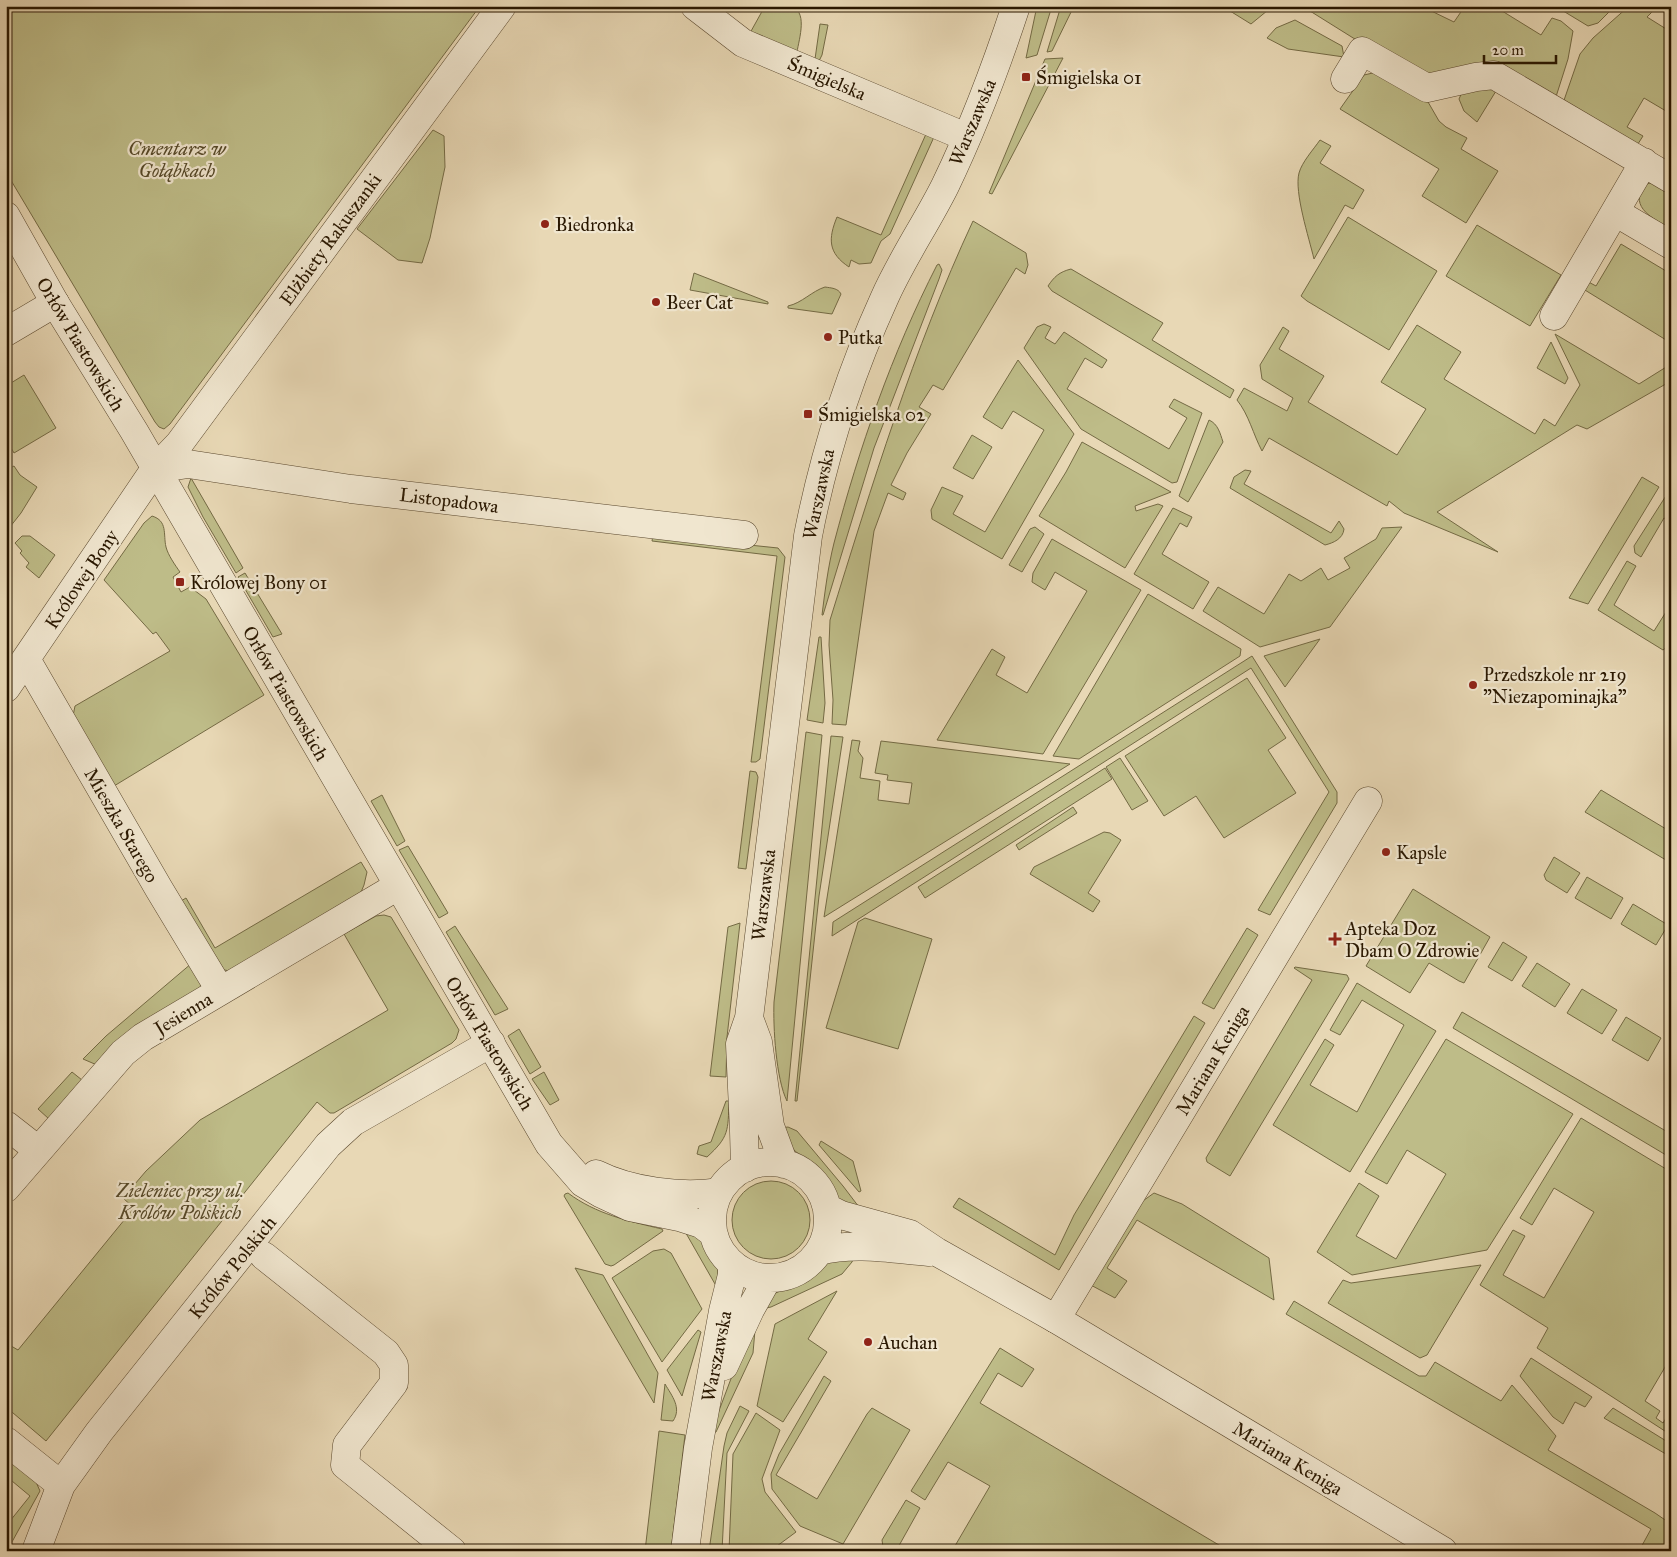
<svg xmlns="http://www.w3.org/2000/svg" width="1677" height="1557" viewBox="0 0 1677 1557" font-family="'IM FELL Great Primer',serif">
	<rect width="100%" height="100%" fill="#e8d8b5"/>
	<filter id="stains"><feTurbulence type="fractalNoise" baseFrequency=".004" numOctaves="4"/><feColorMatrix values="0 0 0 0 .2 0 0 0 0 .09 0 0 0 0 .02 0 0 0 .5 -.17"/></filter>
	<radialGradient id="worn" r=".72"><stop offset=".6" stop-color="#630" stop-opacity="0"/><stop offset="1" stop-color="#630" stop-opacity=".3"/></radialGradient>
	<path fill="#bebc88" stroke="#746a44" d="M 6,6 L 480,6 L 170,424 L 164,429 L 159,427 L 155,422 L 6,172 Z
		M 765,6 C 773,6 782,5 789,6 C 809,9 799,39 797,52 L 750,33 Z
		M 1037,6 L 1052,6 L 1037,55 L 1026,58 Z
		M 1061,6 L 1074,6 L 1052,51 L 1047,52 Z
		M 1222,6 L 1273,6 L 1251,24 Z
		M 1302,6 L 1421,6 L 1454,22 L 1465,6 L 1494,6 L 1541,35 L 1552,18 L 1561,21 L 1573,31 L 1568,59 L 1554,103 L 1506,74 L 1438,79 L 1358,41 Z
		M 1555,6 L 1615,6 L 1598,23 L 1588,26 Z
		M 1629,6 L 1652,6 L 1655,9 L 1647,17 L 1671,32 L 1671,114 L 1644,98 L 1627,127 L 1643,136 L 1636,147 L 1562,106 L 1580,54 L 1593,38 Z
		M 1295,20 L 1342,46 L 1344,57 L 1288,49 L 1267,38 L 1276,28 Z
		M 820,24 L 828,25 L 822,55 L 819,61 L 815,59 Z
		M 1063,58 L 992,194 L 989,193 L 1045,59 Z
		M 1377,72 L 1424,95 L 1439,121 L 1446,127 L 1467,138 L 1461,149 L 1498,171 L 1466,223 L 1422,196 L 1439,169 L 1340,109 L 1364,75 Z
		M 1480,81 L 1496,91 L 1477,122 L 1464,111 L 1459,99 L 1464,88 Z
		M 433,130 L 444,136 L 445,167 L 430,238 L 422,263 L 398,260 L 357,229 Z
		M 926,134 L 934,137 L 890,234 L 881,241 L 871,263 L 859,264 L 851,260 L 849,267 C 828,253 828,239 837,217 L 881,235 Z
		M 1320,140 L 1331,146 L 1320,163 L 1364,190 L 1353,209 L 1345,205 L 1314,259 C 1309,238 1294,192 1299,173 C 1302,162 1313,150 1320,140 Z
		M 1657,181 L 1671,189 L 1671,229 C 1653,218 1630,209 1643,185 Z
		M 1348,217 L 1437,271 L 1389,350 L 1307,301 L 1301,296 Z
		M 973,221 L 1026,253 L 1028,265 L 1025,274 L 1016,268 L 943,390 L 933,385 L 919,407 L 931,414 L 907,453 L 891,485 L 906,493 L 903,500 L 888,493 L 874,531 L 846,725 L 832,724 L 833,700 L 829,645 L 830,620 C 872,485 913,350 973,221 Z
		M 1477,225 L 1561,275 L 1530,326 L 1446,276 Z
		M 1621,244 L 1671,274 L 1671,343 L 1580,287 L 1581,278 L 1596,286 Z
		M 939,264 L 942,270 L 939,279 L 874,448 L 823,615 L 822,615 C 825,591 828,567 834,543 C 859,448 892,353 937,265 Z
		M 1071,269 L 1163,323 L 1152,340 L 1234,390 L 1230,398 L 1052,291 L 1048,286 C 1054,277 1059,272 1071,269 Z
		M 694,273 L 768,302 L 768,304 L 690,290 Z
		M 825,287 C 831,288 838,288 841,294 L 832,314 L 788,308 L 788,306 C 802,303 812,291 825,287 Z
		M 1044,324 L 1051,327 L 1045,338 L 1055,344 L 1064,332 L 1107,360 L 1102,368 L 1085,358 L 1067,389 L 1169,449 L 1187,418 L 1169,407 L 1174,399 L 1202,413 L 1177,482 L 1172,483 L 1081,429 L 1024,348 L 1037,327 Z
		M 1417,325 L 1461,352 L 1444,379 L 1535,434 L 1544,419 L 1555,426 L 1580,385 L 1555,334 L 1639,384 L 1671,364 L 1671,381 L 1587,429 L 1577,425 L 1437,512 L 1498,552 L 1404,513 L 1389,501 L 1387,506 L 1269,438 L 1262,451 C 1253,434 1249,415 1237,400 L 1244,388 L 1287,411 L 1293,398 L 1262,379 L 1260,365 L 1283,327 L 1289,331 L 1279,349 L 1324,376 L 1308,402 L 1397,455 L 1426,409 L 1381,382 Z
		M 1551,342 L 1568,378 L 1565,384 L 1537,368 Z
		M 1018,360 L 1074,434 L 1002,559 L 932,519 L 931,510 L 942,487 L 963,496 L 953,514 L 985,532 L 1044,430 L 1013,411 L 1002,429 L 983,417 Z
		M 24,375 L 56,428 L 14,453 L 6,439 L 6,386 Z
		M 1209,420 C 1218,424 1220,433 1223,442 L 1188,502 L 1179,496 Z
		M 972,435 L 992,447 L 973,479 L 953,468 Z
		M 1082,442 L 1171,492 L 1135,506 L 1136,511 L 1158,504 L 1163,506 L 1125,568 L 1039,516 L 1066,472 Z
		M 14,466 L 20,475 L 37,487 L 21,513 L 6,532 L 6,470 Z
		M 1245,470 L 1251,471 L 1244,484 L 1331,533 L 1339,521 L 1344,529 C 1343,539 1333,543 1325,545 L 1230,488 L 1234,477 Z
		M 1642,477 L 1659,487 L 1588,604 L 1569,598 Z
		M 191,478 L 243,568 L 236,573 L 203,517 L 188,487 Z
		M 1669,491 L 1671,492 L 1671,522 L 1664,518 L 1641,557 L 1635,553 L 1634,546 Z
		M 1173,508 L 1192,517 L 1187,527 L 1180,523 L 1162,554 L 1209,582 L 1193,609 L 1134,574 Z
		M 152,516 C 168,521 163,534 166,547 C 168,555 175,565 180,572 L 173,577 L 181,592 L 190,587 L 206,599 L 264,695 L 114,786 L 73,716 L 75,706 L 170,651 L 156,632 L 153,634 L 104,580 L 144,523 Z
		M 1035,527 L 1044,534 L 1022,572 L 1009,565 L 1030,529 Z
		M 1402,527 L 1330,627 L 1260,647 L 1203,611 L 1218,587 L 1264,614 L 1289,574 L 1301,581 L 1321,568 L 1328,580 L 1350,568 L 1344,558 L 1376,539 L 1382,528 Z
		M 653,535 L 778,548 L 785,557 L 760,759 L 756,762 L 751,762 L 777,556 L 652,541 Z
		M 22,536 L 30,536 L 55,555 L 39,578 L 26,567 L 29,563 L 20,553 L 22,551 L 15,543 Z
		M 1052,539 L 1141,590 L 1043,754 L 937,740 L 992,649 L 1005,657 L 996,675 L 1027,693 L 1087,591 L 1055,572 L 1045,590 L 1032,582 L 1033,573 Z
		M 1627,561 L 1636,566 L 1614,605 L 1654,631 L 1671,604 C 1671,617 1676,642 1663,650 L 1598,610 Z
		M 245,573 L 282,634 L 273,637 L 238,577 Z
		M 1148,594 L 1241,649 L 1240,656 L 1079,759 L 1053,756 Z
		M 819,637 L 821,637 L 825,703 L 823,723 L 807,720 Z
		M 1320,639 L 1285,687 L 1264,656 Z
		M 1252,656 L 1337,792 L 1337,803 L 1270,915 L 1258,910 L 1329,792 L 1251,668 L 832,936 L 833,922 Z
		M 1247,678 L 1286,738 L 1268,750 L 1296,793 L 1224,838 L 1196,796 L 1164,816 L 1125,756 Z
		M 806,732 L 822,735 L 787,1101 C 776,1079 773,1027 774,1002 Z
		M 831,736 L 843,737 L 819,896 L 797,1101 L 795,1101 Z
		M 852,740 L 860,741 L 858,751 L 863,758 L 860,778 L 880,781 L 878,800 L 909,804 L 912,783 L 887,780 L 888,775 L 875,773 L 881,741 L 1070,764 L 824,917 Z
		M 1120,758 L 1148,801 L 1132,810 L 1106,767 Z
		M 1105,768 L 1112,779 L 925,898 L 918,887 Z
		M 750,771 L 756,772 L 758,777 L 746,869 L 738,868 Z
		M 1601,790 L 1671,832 L 1671,863 L 1585,812 Z
		M 382,795 L 405,841 L 397,846 L 371,801 Z
		M 1073,807 L 1077,813 L 1019,850 L 1016,845 Z
		M 1104,832 L 1110,833 L 1121,840 L 1088,893 L 1100,901 L 1093,912 L 1030,874 L 1034,867 Z
		M 408,846 L 448,913 L 439,918 L 399,850 Z
		M 1554,857 L 1580,873 L 1567,893 L 1546,880 L 1544,875 Z
		M 361,862 L 367,872 L 364,885 L 359,897 L 231,971 L 224,970 L 181,901 L 186,898 L 215,948 Z
		M 1587,877 L 1623,898 L 1611,919 L 1575,898 Z
		M 1413,889 L 1490,937 L 1464,983 L 1459,981 L 1429,963 L 1410,993 L 1366,966 Z
		M 1633,904 L 1668,925 L 1656,945 L 1621,924 Z
		M 384,915 L 391,917 L 459,1030 L 456,1039 L 452,1043 L 334,1113 L 330,1113 L 317,1102 L 46,1441 L 6,1407 L 6,1343 L 18,1350 L 134,1208 L 123,1198 L 146,1171 L 200,1120 L 388,1010 L 344,934 L 376,916 Z
		M 865,918 L 932,939 L 898,1049 L 826,1028 L 858,922 Z
		M 740,923 L 727,1037 L 726,1077 L 710,1076 L 728,927 Z
		M 455,926 L 508,1009 L 495,1015 L 446,932 Z
		M 1247,928 L 1258,935 L 1214,1009 L 1202,1003 Z
		M 1503,942 L 1527,957 L 1512,981 L 1488,967 Z
		M 192,963 L 201,985 L 199,990 L 97,1065 L 83,1059 L 106,1036 Z
		M 1537,963 L 1570,984 L 1555,1007 L 1522,986 Z
		M 1295,967 L 1347,975 L 1349,979 L 1230,1176 L 1207,1162 L 1206,1158 L 1312,980 L 1294,968 Z
		M 1357,983 L 1436,1031 L 1350,1172 L 1273,1125 L 1325,1039 L 1334,1045 L 1310,1085 L 1357,1112 L 1404,1025 L 1362,1000 L 1340,1035 L 1330,1030 Z
		M 1582,989 L 1617,1010 L 1602,1034 L 1567,1013 Z
		M 1462,1012 L 1671,1134 L 1671,1158 L 1453,1028 Z
		M 1194,1016 L 1205,1023 L 1059,1270 L 953,1207 L 959,1198 L 1055,1255 L 1074,1215 Z
		M 1626,1017 L 1661,1038 L 1648,1061 L 1612,1040 Z
		M 519,1029 L 541,1067 L 530,1074 L 508,1036 Z
		M 1446,1039 L 1573,1114 L 1487,1250 L 1352,1275 L 1317,1252 L 1359,1183 L 1379,1196 L 1356,1236 L 1396,1259 L 1446,1174 L 1407,1150 L 1387,1184 L 1365,1172 Z
		M 72,1072 L 82,1080 L 49,1119 L 38,1109 Z
		M 544,1072 L 559,1100 L 550,1105 L 532,1079 Z
		M 726,1101 L 729,1101 C 728,1131 729,1137 707,1157 L 697,1154 L 699,1146 L 711,1142 Z
		M 1581,1118 L 1671,1172 L 1671,1357 L 1645,1401 L 1660,1411 L 1656,1418 L 1663,1423 L 1668,1415 L 1671,1417 L 1671,1435 L 1537,1348 L 1548,1328 L 1480,1285 L 1513,1230 L 1525,1236 L 1503,1275 L 1544,1298 L 1594,1212 L 1554,1188 L 1532,1225 L 1520,1218 Z
		M 788,1127 L 797,1131 L 843,1186 L 862,1211 L 840,1200 L 819,1170 L 795,1151 L 790,1145 L 781,1128 Z
		M 821,1141 L 853,1161 L 861,1191 L 859,1192 L 819,1145 Z
		M732 1220a39 39 0 1 1 78 0a39 39 0 1 1-78 0Z
		M 568,1193 C 596,1214 628,1221 662,1229 L 663,1231 L 614,1265 L 611,1266 L 605,1264 L 564,1196 L 565,1194 Z
		M 1154,1193 L 1182,1204 L 1269,1258 L 1274,1300 L 1137,1220 L 1107,1268 L 1127,1281 L 1115,1298 L 1087,1283 L 1133,1208 Z
		M 683,1228 L 706,1244 L 718,1270 L 719,1291 Z
		M 664,1249 L 671,1253 L 702,1309 L 662,1362 L 612,1278 L 653,1251 Z
		M 854,1256 L 852,1262 L 842,1274 L 771,1307 L 766,1308 L 771,1295 L 803,1281 L 813,1275 L 826,1263 Z
		M 1481,1265 L 1427,1355 L 1420,1358 L 1328,1303 L 1343,1280 L 1351,1283 Z
		M 575,1268 L 603,1275 L 658,1373 L 654,1403 Z
		M 837,1291 L 808,1339 L 827,1352 L 783,1422 L 757,1406 L 775,1324 Z
		M 1294,1301 L 1419,1376 L 1426,1376 L 1435,1362 L 1501,1401 L 1512,1385 L 1556,1436 L 1548,1450 L 1655,1513 L 1671,1524 L 1671,1540 L 1664,1551 L 1639,1551 L 1651,1529 L 1286,1314 Z
		M 750,1328 L 755,1330 L 753,1353 L 716,1432 L 711,1432 Z
		M 698,1330 L 701,1332 L 682,1396 L 667,1370 Z
		M 1000,1348 L 1034,1369 L 1022,1387 L 998,1373 L 980,1403 L 1229,1551 L 952,1551 L 990,1486 L 948,1462 L 925,1500 L 911,1491 Z
		M 1531,1358 L 1592,1397 L 1585,1407 L 1575,1402 L 1563,1424 L 1553,1417 L 1520,1376 Z
		M 824,1376 L 831,1381 L 776,1475 L 817,1499 L 867,1414 L 872,1408 L 910,1430 L 843,1544 L 800,1526 L 772,1489 L 771,1474 L 779,1454 Z
		M 665,1384 C 672,1396 682,1408 673,1421 L 661,1420 Z
		M 740,1406 L 749,1411 L 727,1453 L 722,1551 L 709,1551 L 724,1446 L 727,1433 Z
		M 1613,1408 L 1671,1444 L 1671,1457 L 1604,1418 Z
		M 756,1413 L 780,1430 L 762,1479 L 765,1492 L 796,1532 L 773,1549 L 729,1551 L 733,1454 Z
		M 659,1431 L 685,1435 L 671,1551 L 645,1551 Z
		M 6,1455 L 36,1482 L 40,1491 L 7,1551 L 6,1526 L 30,1496 L 6,1476 Z
		M 906,1500 L 920,1508 L 896,1551 L 891,1551 L 883,1547 L 882,1540 Z"/>
	<g fill="none" stroke-linecap="round" stroke-linejoin="round">
		<g stroke="#59472d" stroke-width="29">
			<path id="minor" d="M 695,6 L 743,43 L 966,137
				M 1345,79 L 1362,51 L 1427,88 L 1476,77 L 1494,75 L 1671,179
				M 1615,212 L 1671,245
				M 1554,316 L 1644,162
				M 6,332 L 55,303
				M 155,469 L 188,464 L 351,489 L 744,535
				M 26,659 L 159,889 L 220,990
				M 6,688 L 155,469 L 179,444 L 502,6
				M 6,1125 L 38,1150
				M 6,1188 L 123,1053 L 143,1037 L 398,886
				M 264,1256 L 386,1353 L 394,1365 L 394,1383 L 347,1445 L 345,1465 L 452,1551
				M 1056,1319 L 1368,801
				M 6,1441 L 61,1485
				M 36,1551 L 61,1485 L 99,1432 L 328,1145 L 353,1122 L 491,1043"/>
		</g>
		<g stroke="#59472d" stroke-width="29">
			<path id="tertiary" d="M 6,216 L 55,303 L 134,431 L 549,1144 L 583,1183 L 600,1193 L 630,1207 L 679,1217 L 701,1224 L 713,1233
				M 749,1018 L 758,1042 L 770,1126 L 784,1164
				M712 1220a58 58 0 1 1 116 0a58 58 0 1 1-116 0Z
				M 745,1168 L 744,1131 L 740,1044 L 749,1018 L 808,536 C 824,453 849,376 884,299 C 901,260 926,224 945,186 C 973,128 996,67 1016,6
				M 596,1174 C 630,1191 681,1198 719,1192
				M 827,1208 L 841,1215 L 910,1234 L 937,1252 L 1056,1319 L 1443,1551
				M 819,1251 C 855,1242 892,1249 929,1252
				M 724,1366 L 750,1310 L 768,1278
				M 685,1551 L 698,1448 L 723,1311 L 732,1275 L 732,1264"/>
		</g>
		<use href="#minor" stroke="#f0e6cf" stroke-width="28"/>
		<use href="#tertiary" stroke="#f0e6cf" stroke-width="28"/>
	</g>
	<g fill="#8f2418" stroke="#f0e6cf" stroke-width="2">
		<rect x="1021" y="72" width="10" height="10" rx="2.5"/>
		<circle cx="545" cy="224" r="5"/>
		<circle cx="656" cy="302" r="5"/>
		<circle cx="828" cy="337" r="5"/>
		<rect x="803" y="409" width="10" height="10" rx="2.5"/>
		<rect x="175" y="577" width="10" height="10" rx="2.5"/>
		<circle cx="1473" cy="685" r="5"/>
		<circle cx="1386" cy="852" r="5"/>
		<path d="M1332.5 931.5h5v5h5v5h-5v5h-5v-5h-5v-5h5z"/>
		<circle cx="868" cy="1342" r="5"/>
	</g>
	<g text-anchor="middle" stroke-width="4.5" stroke-linejoin="round" paint-order="stroke">
		<g font-size="19" fill="#291700" stroke="#f0e6cf" text-anchor="start">
			<text x="1036" y="84">Śmigielska 01</text>
			<text x="555" y="231">Biedronka</text>
			<text x="666" y="309">Beer Cat</text>
			<text x="838" y="344">Putka</text>
			<text x="818" y="421">Śmigielska 02</text>
			<text x="190" y="589">Królowej Bony 01</text>
			<text x="1483" y="681">Przedszkole nr 219<tspan x="1483" dy="22">"Niezapominajka"</tspan></text>
			<text x="1396" y="859">Kapsle</text>
			<text x="1345" y="935">Apteka Doz<tspan x="1345" dy="22">Dbam O Zdrowie</tspan></text>
			<text x="878" y="1349">Auchan</text>
		</g>
		<g font-size="19" fill="#291700" stroke="#f0e6cf">
			<text transform="translate(827 78) rotate(23)" y="7">Śmigielska</text>
			<text transform="translate(972 122) rotate(-67)" y="7">Warszawska</text>
			<text transform="translate(330 239) rotate(-54)" y="7">Elżbiety Rakuszanki</text>
			<text transform="translate(81 344) rotate(59)" y="7">Orłów Piastowskich</text>
			<text transform="translate(818 494) rotate(-78)" y="7">Warszawska</text>
			<text transform="translate(449 500) rotate(7)" y="7">Listopadowa</text>
			<text transform="translate(81 579) rotate(-56)" y="7">Królowej Bony</text>
			<text transform="translate(286 693) rotate(60)" y="7">Orłów Piastowskich</text>
			<text transform="translate(122 825) rotate(60)" y="7">Mieszka Starego</text>
			<text transform="translate(763 895) rotate(-83)" y="7">Warszawska</text>
			<text transform="translate(183 1013) rotate(-31)" y="7">Jesienna</text>
			<text transform="translate(490 1043) rotate(59)" y="7">Orłów Piastowskich</text>
			<text transform="translate(1212 1060) rotate(-59)" y="7">Mariana Keniga</text>
			<text transform="translate(232 1267) rotate(-51)" y="7">Królów Polskich</text>
			<text transform="translate(716 1356) rotate(-79)" y="7">Warszawska</text>
			<text transform="translate(1288 1458) rotate(31)" y="7">Mariana Keniga</text>
		</g>
		<g font-size="19" font-style="italic" fill="#564929" stroke="#f0e6cf">
			<text x="177" y="155">Cmentarz w<tspan x="177" dy="22">Gołąbkach</tspan></text>
			<text x="180" y="1197">Zieleniec przy ul.<tspan x="180" dy="22">Królów Polskich</tspan></text>
		</g>
	</g>
	<rect width="1677" height="1557" fill="none" stroke="#e8d8b5" stroke-width="25"/>
	<rect x="8" y="8" width="1662" height="1542" fill="none" stroke="#291700" stroke-width="2.5"/>
	<rect x="12" y="12" width="1652" height="1532" fill="none" stroke="#291700"/>
	<path d="M1484 55v8h72v-8" fill="none" stroke="#291700" stroke-width="2.5"/>
	<text x="1492" y="55" font-size="15" fill="#291700" stroke="#f0e6cf" stroke-width="4" paint-order="stroke">20 m</text>
	<rect width="100%" height="100%" filter="url(#stains)"/>
	<rect width="100%" height="100%" fill="url(#worn)"/>
</svg>
